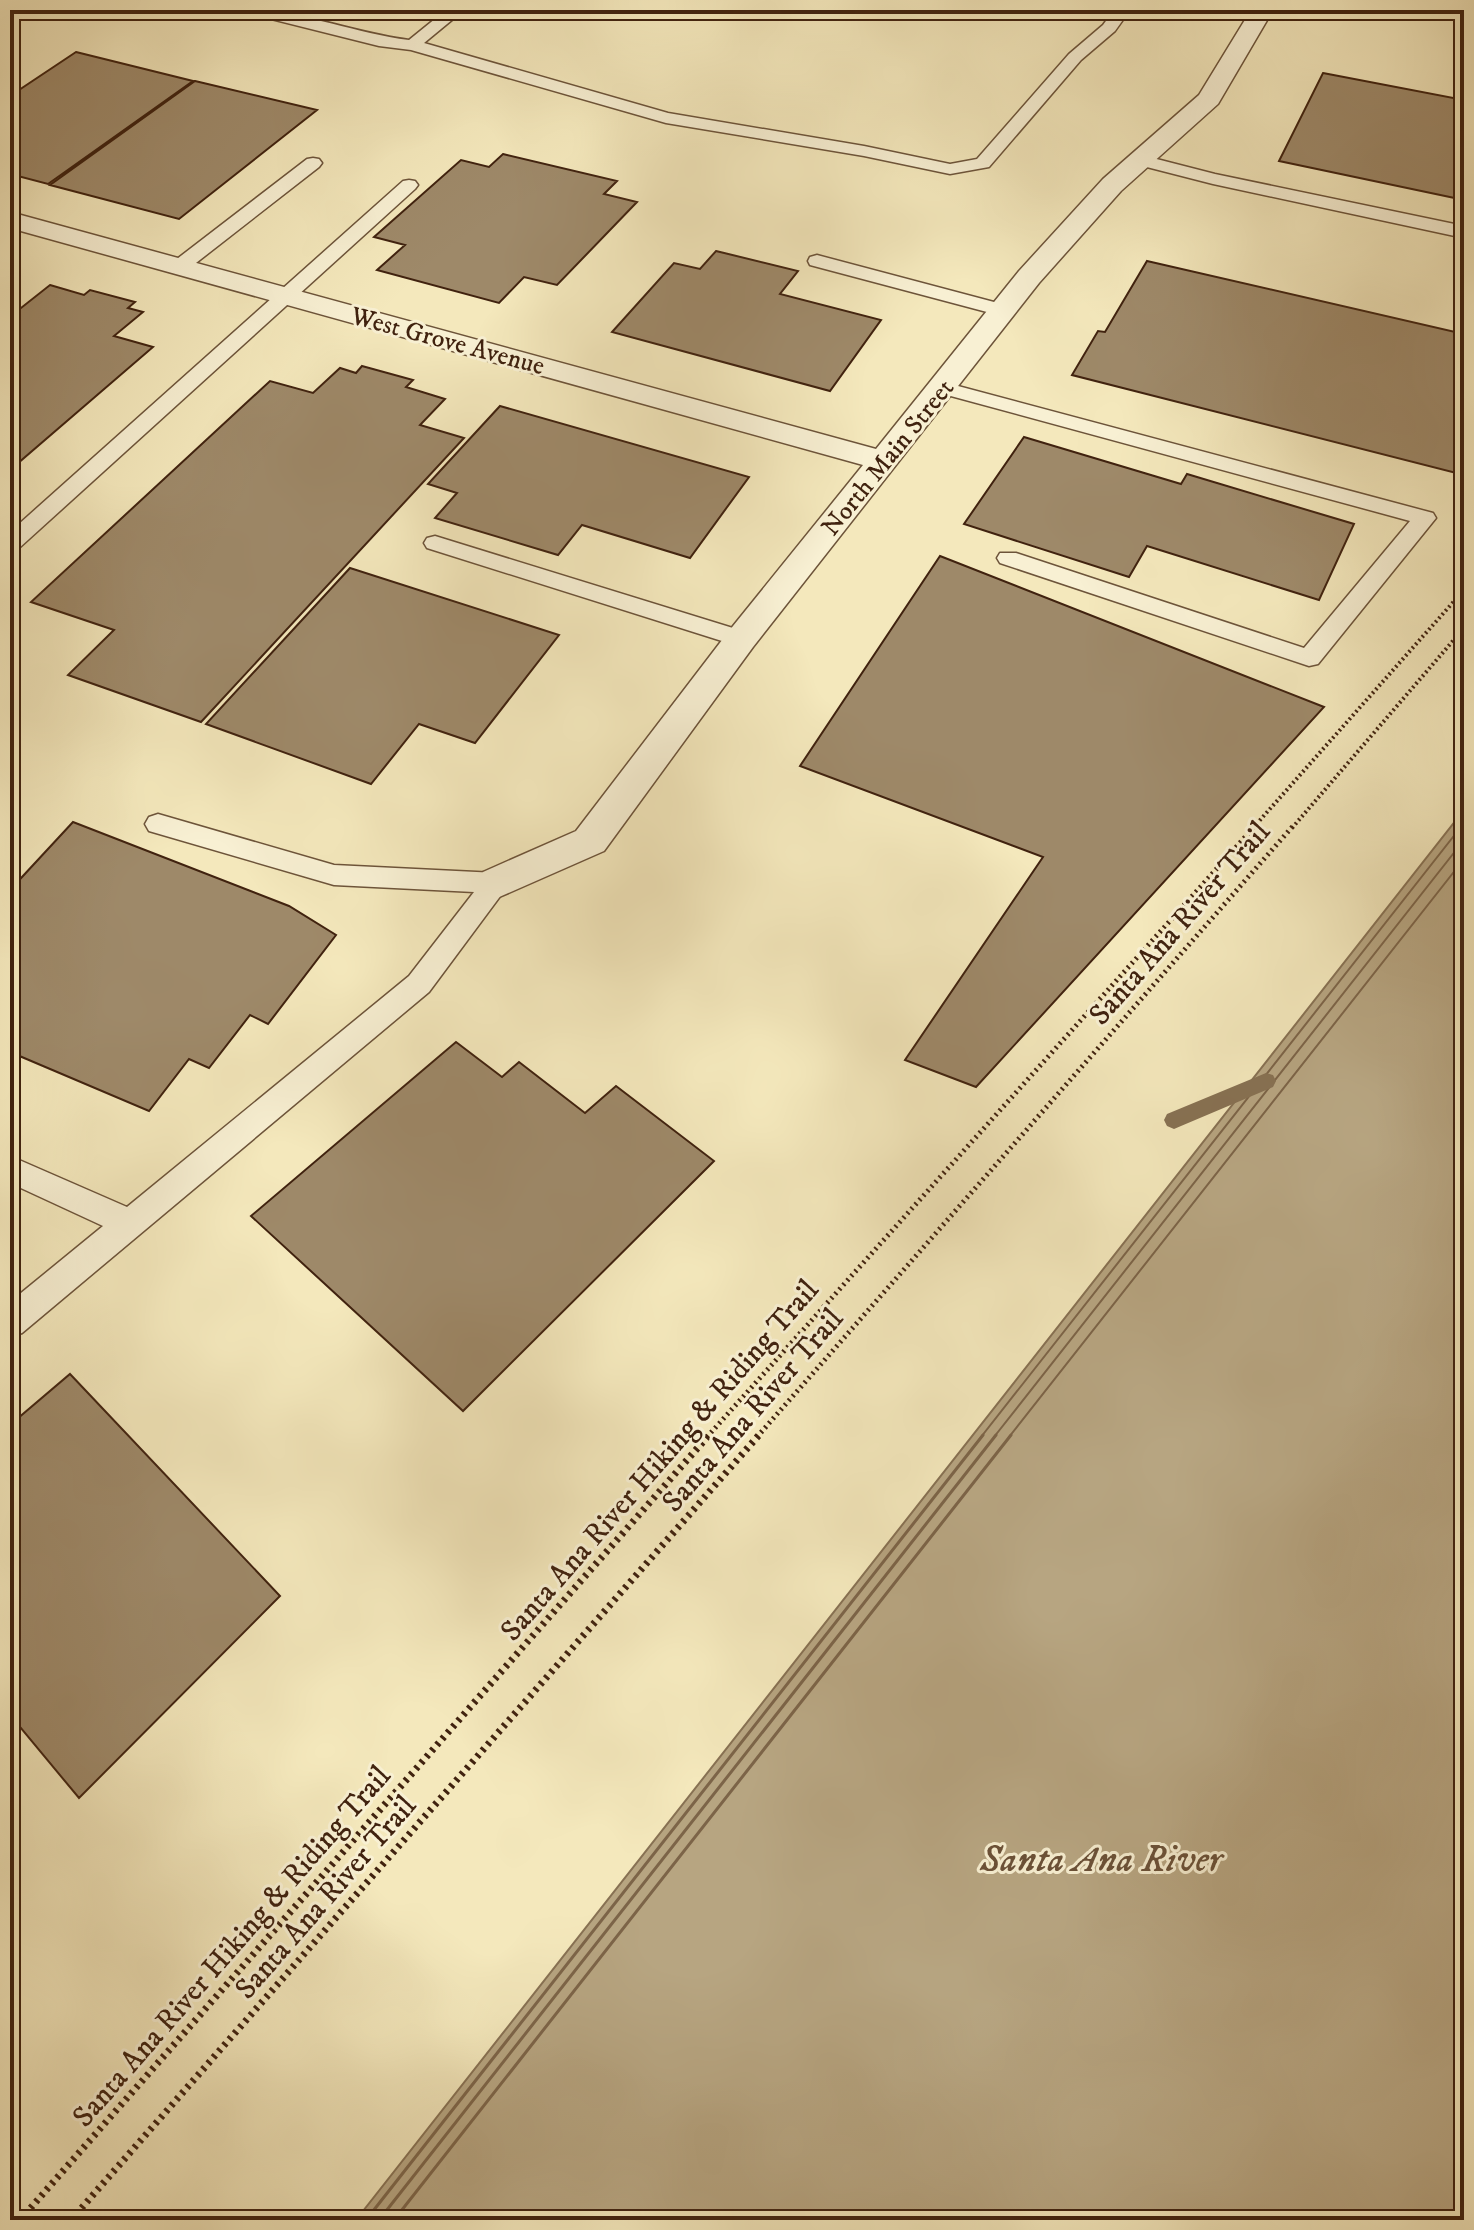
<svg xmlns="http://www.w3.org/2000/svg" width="1474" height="2230" viewBox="0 0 1474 2230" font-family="'IM FELL DW Pica',serif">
	<rect width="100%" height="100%" fill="#f4e8bc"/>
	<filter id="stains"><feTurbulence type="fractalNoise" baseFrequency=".0025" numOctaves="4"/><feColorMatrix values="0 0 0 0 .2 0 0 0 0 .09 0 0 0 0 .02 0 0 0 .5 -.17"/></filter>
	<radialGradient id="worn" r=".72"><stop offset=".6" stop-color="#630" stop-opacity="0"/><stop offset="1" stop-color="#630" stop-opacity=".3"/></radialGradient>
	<path fill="#b7a581" stroke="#877153" stroke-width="2" d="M 1464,810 L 1464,2220 L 356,2220 Z"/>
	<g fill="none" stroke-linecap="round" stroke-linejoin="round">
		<path stroke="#7c6448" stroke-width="2" d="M 981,1437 L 1464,823
			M 994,1437 L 1464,840
			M 1009,1437 L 1464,859"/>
		<path stroke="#7c6448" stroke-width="3" d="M 366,2220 L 983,1435
			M 379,2220 L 996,1435
			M 394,2220 L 1011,1435"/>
		<path fill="#877153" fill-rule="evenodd" d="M 1266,1073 L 1273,1075 L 1276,1081 L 1273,1087 L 1181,1126 L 1174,1129 L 1167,1126 L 1164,1120 L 1167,1114 Z"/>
	</g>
	<path fill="#9e8969" stroke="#40220f" stroke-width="2" d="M 622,10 L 667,10 L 656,20 L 620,12 Z
		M 76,52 L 193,81 L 48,184 L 10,174 L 10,96 Z
		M 1323,73 L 1464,100 L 1464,200 L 1279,161 Z
		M 195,81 L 317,110 L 179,219 L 50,185 Z
		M 503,154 L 617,181 L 604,194 L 637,202 L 557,285 L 524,277 L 499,303 L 377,270 L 405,245 L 374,237 L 461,160 L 489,167 Z
		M 716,251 L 798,271 L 780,294 L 881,320 L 830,391 L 612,332 L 674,263 L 700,269 Z
		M 1147,261 L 1464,334 L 1464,475 L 1072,375 L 1098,331 L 1105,332 Z
		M 50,285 L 84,295 L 90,290 L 135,302 L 128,308 L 143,312 L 114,336 L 153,347 L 10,470 L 10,305 L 21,308 Z
		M 362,366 L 413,380 L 406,387 L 445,399 L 420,425 L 464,438 L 201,722 L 68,675 L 114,630 L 31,602 L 270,381 L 313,393 L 340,368 L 356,373 Z
		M 500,406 L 749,477 L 690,558 L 582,525 L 558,555 L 435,518 L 457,493 L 428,484 Z
		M 1024,437 L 1181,484 L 1187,474 L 1354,524 L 1319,600 L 1147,546 L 1129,577 L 964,524 Z
		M 940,556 L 1324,707 L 976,1087 L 905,1060 L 1043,857 L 800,766 Z
		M 350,568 L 559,635 L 475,743 L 419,724 L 371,784 L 206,724 Z
		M 73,822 L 289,906 L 336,935 L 268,1024 L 250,1015 L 209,1068 L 189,1059 L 149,1111 L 10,1052 L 10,890 Z
		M 456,1042 L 502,1077 L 519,1062 L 585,1113 L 616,1086 L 714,1161 L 463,1411 L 251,1216 Z
		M 70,1374 L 280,1596 L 79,1798 L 10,1715 L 10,1425 Z"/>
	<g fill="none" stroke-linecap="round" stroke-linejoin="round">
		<g stroke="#6d543a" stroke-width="3">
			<path id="lane" d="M 245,10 C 301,10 354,33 409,40 L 446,10 L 464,10 L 424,43 L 668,113 L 864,146 L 950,164 L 977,159 L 1069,54 L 1103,25 L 1114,10 L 1130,10 L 1115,31 L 1081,60 L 989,167 L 950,174 L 864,156 L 666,123 L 411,50 L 379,46 L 247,13 Z
				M 1141,155 L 1215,174 L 1464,226 L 1464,238 L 1213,184 L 1135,164 L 1132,160 Z
				M 313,158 L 319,159 L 322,163 L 319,167 L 187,270 L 173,270 L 171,266 L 173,262 L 307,159 Z
				M 409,180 L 415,181 L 418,185 L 415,189 L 18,549 L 10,551 L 10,532 L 403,181 Z
				M 817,255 L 1009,306 L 1012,310 L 1002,316 L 810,265 L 808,261 L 810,257 Z
				M 943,382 L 1433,513 L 1436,518 L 1318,664 L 1309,666 L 1000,563 L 997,558 L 1000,553 L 1016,553 L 1304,648 L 1410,521 L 936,392 L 933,388 Z
				M 435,536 L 749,633 L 753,639 L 749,645 L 741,647 L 427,548 L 424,543 L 427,538 Z
				M 158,814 L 334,865 L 497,873 L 507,876 L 510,883 L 429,992 L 22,1333 L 10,1337 L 10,1302 L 103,1226 L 10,1183 L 10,1156 L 127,1207 L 409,976 L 474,892 L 334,885 L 149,831 L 145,824 L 149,817 Z"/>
		</g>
		<g stroke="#6d543a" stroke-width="3">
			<path id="street" d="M 1251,10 L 1273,10 L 1218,104 L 1121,191 L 1039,283 L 753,647 L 604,851 L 497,898 L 483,894 L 477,883 L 483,872 L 576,831 L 729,631 L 863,465 L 10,228 L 10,212 L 876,449 L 1019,271 L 1103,179 L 1199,95 Z"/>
		</g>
		<path stroke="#40220f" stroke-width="4" stroke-dasharray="2 3" stroke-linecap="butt" d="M 1253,828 L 1464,590
			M 1292,828 L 1464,628"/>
		<path stroke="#40220f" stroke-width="5" stroke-dasharray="2 4" stroke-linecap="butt" d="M 707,1437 L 1255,826
			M 757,1437 L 1293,826"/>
		<path stroke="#40220f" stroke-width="7" stroke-dasharray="3 5" stroke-linecap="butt" d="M 20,2220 L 709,1435
			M 71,2220 L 759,1435"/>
		<use href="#lane" fill="#f8f0d3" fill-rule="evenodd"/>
		<use href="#street" fill="#f8f0d3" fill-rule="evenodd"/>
	</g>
	<g text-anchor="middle" stroke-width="6" stroke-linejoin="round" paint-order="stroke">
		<g font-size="26" fill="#40220f" stroke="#f8f0d3">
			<text transform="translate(448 340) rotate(15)" y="9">West Grove Avenue</text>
			<text transform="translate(887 457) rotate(-51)" y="9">North Main Street</text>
		</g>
		<g font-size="30" fill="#40220f" stroke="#f8f0d3">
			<text transform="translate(1179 923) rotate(-49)" y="10">Santa Ana River Trail</text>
			<text transform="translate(752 1410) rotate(-49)" y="10">Santa Ana River Trail</text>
			<text transform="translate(659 1460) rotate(-49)" y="10">Santa Ana River Hiking &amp; Riding Trail</text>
			<text transform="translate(325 1897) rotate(-49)" y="10">Santa Ana River Trail</text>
			<text transform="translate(231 1946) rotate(-49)" y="10">Santa Ana River Hiking &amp; Riding Trail</text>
		</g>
		<g font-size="38" font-style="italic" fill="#6a5037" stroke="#f8f0d3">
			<text x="1101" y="1871">Santa Ana River</text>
		</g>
	</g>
	<rect width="1474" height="2230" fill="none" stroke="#f4e8bc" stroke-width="40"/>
	<rect x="12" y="12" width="1450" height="2206" fill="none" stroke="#40220f" stroke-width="4"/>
	<rect x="20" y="20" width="1434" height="2190" fill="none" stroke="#40220f" stroke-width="2"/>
	<rect width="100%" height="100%" filter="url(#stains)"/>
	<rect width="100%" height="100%" fill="url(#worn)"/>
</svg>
